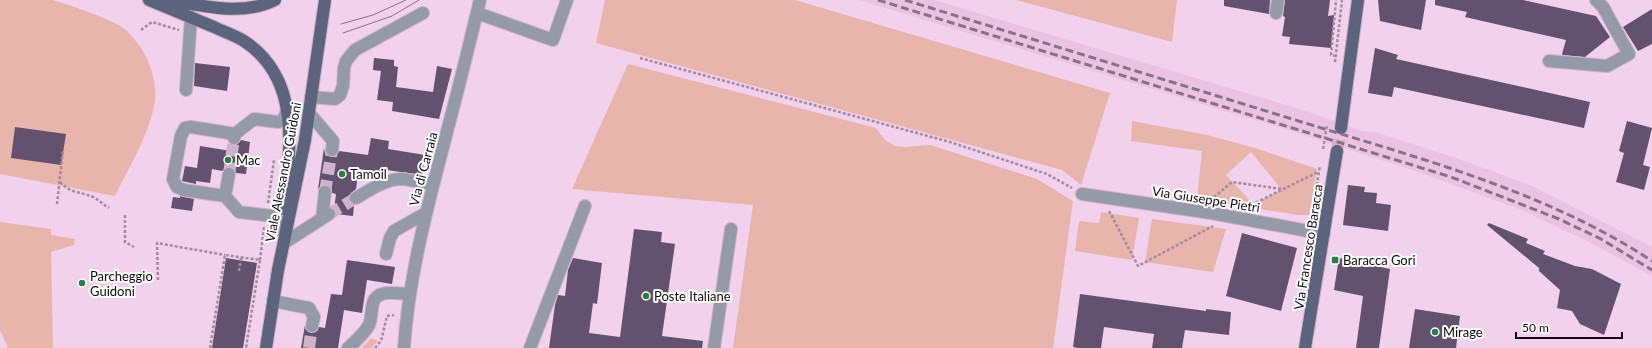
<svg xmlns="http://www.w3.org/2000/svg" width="1652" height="348" viewBox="0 0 1652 348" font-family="Lato,sans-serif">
	<rect width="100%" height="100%" fill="#f1d1eb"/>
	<path fill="#eac3e3" d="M 859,0 L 934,0 L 1306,111 L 1362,131 L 1375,132 L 1456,158 L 1530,185 L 1652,247 L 1652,276 L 1585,240 L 1519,209 L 1415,171 L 1301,134 Z"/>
	<path fill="#e7b5ab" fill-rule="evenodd" d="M 0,0 C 15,0 38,0 52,0 C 67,4 112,19 123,28 C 145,45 160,79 154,107 C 147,138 129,167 115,196 L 0,174 Z
		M 605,0 L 795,0 L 1110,93 L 1081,185 L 1062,170 L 596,43 Z
		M 1016,0 L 1177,0 L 1172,42 Z
		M 628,64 L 876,128 L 885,140 L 895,146 L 906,147 L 930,145 L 1037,179 L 1073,201 L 1053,348 L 733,348 L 753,205 L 572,189 Z
		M 1132,121 L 1207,135 L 1255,148 L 1317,169 L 1309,215 L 1298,215 L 1197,199 L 1202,151 L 1131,141 ZM 1251,152 L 1282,190 L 1253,204 L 1226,175 Z
		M 1101,212 L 1139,218 L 1132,260 L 1075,251 L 1079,221 L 1099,223 Z
		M 1152,219 L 1226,229 L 1213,272 L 1145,262 Z
		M 0,222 L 51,229 L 51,235 L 75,239 L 74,245 L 51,252 L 53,348 L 8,348 L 0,330 Z
		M 371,338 L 378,341 L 371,348 L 362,348 Z"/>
	<path fill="#63526e" d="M 1224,0 L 1270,0 L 1269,14 L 1224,6 Z
		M 1285,0 L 1330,0 L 1328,16 L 1334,15 L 1331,48 L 1289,44 L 1290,37 L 1282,36 L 1285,17 L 1283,16 Z
		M 1378,0 L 1426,0 L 1421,30 L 1380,21 Z
		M 1435,0 L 1523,0 L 1596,16 L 1610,37 L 1585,57 L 1563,55 L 1562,54 L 1566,40 L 1465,17 L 1467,12 L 1435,5 Z
		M 1652,9 L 1652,44 L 1638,51 L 1623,27 Z
		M 1375,48 L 1398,55 L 1396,59 L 1590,102 L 1584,128 L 1394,87 L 1392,97 L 1368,93 Z
		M 374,58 L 394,60 L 394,66 L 398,67 L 396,87 L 433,92 L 437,66 L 452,69 L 439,119 L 392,111 L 393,102 L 377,100 L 381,71 L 373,70 Z
		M 195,63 L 230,67 L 227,91 L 194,86 Z
		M 1627,121 L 1652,128 L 1643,165 L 1650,167 L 1644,190 L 1616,182 L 1624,153 L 1619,151 Z
		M 15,127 L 66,134 L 61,165 L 11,158 Z
		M 371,138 L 389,141 L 388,149 L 425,155 L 422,175 L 387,170 L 386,173 L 359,169 L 356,189 L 350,194 L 349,198 L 350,202 L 354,205 L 353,216 L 336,214 L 334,209 L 336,194 L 332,193 L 332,189 L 326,185 L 322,185 L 318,189 L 324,148 L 325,153 L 331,157 L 335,157 L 339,151 L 368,155 Z
		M 241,140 L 250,142 L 246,174 L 236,173 L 234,168 L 227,167 L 222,171 L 212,169 L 210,183 L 196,181 L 196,184 L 182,181 L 185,166 L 197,168 L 200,146 L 231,151 L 232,145 L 236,145 Z
		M 1348,185 L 1365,187 L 1364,192 L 1377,193 L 1376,203 L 1391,205 L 1388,231 L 1343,225 Z
		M 180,196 L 194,199 L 192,211 L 171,208 L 173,197 L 180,198 Z
		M 1489,223 L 1528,239 L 1526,243 L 1545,251 L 1543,254 L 1575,266 L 1592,269 L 1621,284 L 1604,335 L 1580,324 L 1572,311 L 1557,308 L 1560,290 L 1539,271 L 1539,268 L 1487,225 Z
		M 634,229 L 662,232 L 661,242 L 675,244 L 662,336 L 703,341 L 702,348 L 549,348 L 555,305 L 558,295 L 565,296 L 568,270 L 573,258 L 602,263 L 597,304 L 593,303 L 589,333 L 620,337 Z
		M 1242,233 L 1297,248 L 1281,311 L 1226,296 Z
		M 226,258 L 257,263 L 243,348 L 212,348 Z
		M 1339,258 L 1390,269 L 1379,348 L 1356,348 L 1363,296 L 1334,290 Z
		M 347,260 L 395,267 L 392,284 L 367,280 L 362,313 L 344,310 L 338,348 L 301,348 L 305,325 L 307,331 L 311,333 L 317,331 L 319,327 L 325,328 L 331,294 L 342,295 Z
		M 1080,294 L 1206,311 L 1206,309 L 1231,312 L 1229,335 L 1185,330 L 1182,348 L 1152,348 L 1154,334 L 1104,327 L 1101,348 L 1078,348 L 1073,347 Z
		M 1415,309 L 1460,316 L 1456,348 L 1409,348 Z"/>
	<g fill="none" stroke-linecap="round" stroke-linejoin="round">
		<path stroke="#d0b3ca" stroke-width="12" stroke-dasharray="12 6" stroke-linecap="butt" d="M 229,174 L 234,138
			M 325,192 L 332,150
			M 329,214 L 356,198
			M 309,348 L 312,326"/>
		<path stroke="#d0b3ca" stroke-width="12" stroke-dasharray="12 6" stroke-linecap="butt" d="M 1337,151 L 1341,128"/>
		<g stroke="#cdb1c8" stroke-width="14">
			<path id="minor" d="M 477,13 L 553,40 L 567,0
				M 1276,13 L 1278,0
				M 1549,61 L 1607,66 L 1629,54 L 1603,7 L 1596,0
				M 186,90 L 191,17
				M 311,97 L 335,99 L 340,95 L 343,86 L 344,68 L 346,61 L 355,50 L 423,13
				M 309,113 L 333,141 L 332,150
				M 234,138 L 235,134 L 254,119 L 278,122 L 282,121 L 286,114 L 287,107
				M 229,174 L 225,196 L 239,212 L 272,216 L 279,221 L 282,231
				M 1082,194 L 1211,213 L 1324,234
				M 225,196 L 184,190 L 177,187 L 173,179 L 181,136 L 185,128 L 191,127 L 235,134
				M 356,198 C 370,190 385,179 402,179 C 412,180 423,183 433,184
				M 322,218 L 325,192
				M 284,243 L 329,214
				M 386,254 L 390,238 L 394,231 L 426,213
				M 273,301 L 309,308 L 314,317 L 312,326
				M 348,348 C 356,341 364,334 369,325 C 372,318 371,310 373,303 C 377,288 399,294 410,294
				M 404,348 C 409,271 430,198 449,124 C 460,83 470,41 480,0
				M 530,348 L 585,206
				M 714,348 L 731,229"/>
		</g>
		<g stroke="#cdb1c8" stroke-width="14">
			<path id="major" d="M 149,0 C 171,9 192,18 214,27 C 224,32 235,35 244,41 C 302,79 290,150 284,209
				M 167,0 C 202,5 241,17 275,0
				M 1341,128 L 1358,0
				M 266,348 L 278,270 L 305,140 L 325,0
				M 1305,348 L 1337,151"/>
		</g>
		<path stroke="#a48b9f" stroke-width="2.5" stroke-dasharray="3 2" stroke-linecap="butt" d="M 141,30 L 152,22 L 179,30
			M 1336,56 L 1331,55 L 1336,0
			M 640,58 L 950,142 L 1047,174 L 1072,188
			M 1335,62 L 1342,0
			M 1323,149 L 1327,125
			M 60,182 C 72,195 82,191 95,198 C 100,201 104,205 109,208
			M 1315,195 L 1320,166
			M 1213,202 L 1214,197 L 1232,182 L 1282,189
			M 268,203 L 274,160
			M 57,204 L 63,150
			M 1247,207 L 1318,172
			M 1109,211 L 1138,266 L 1213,226
			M 125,215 L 125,242 L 134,247
			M 260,260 L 264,227
			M 239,271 L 241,258
			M 158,280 L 157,243 L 225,255
			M 210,348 L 225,255 L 260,260 L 246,348
			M 375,348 L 381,341 L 387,316 L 394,315"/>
		<use href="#minor" stroke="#959aa9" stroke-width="12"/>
		<use href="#major" stroke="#5b637d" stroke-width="12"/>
		<path stroke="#887284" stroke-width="1" d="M 341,24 L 373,15 L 406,0
			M 343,33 L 392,16 L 419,0"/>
		<path stroke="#887284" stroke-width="3" stroke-dasharray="8 4" stroke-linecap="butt" d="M 878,0 L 1451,177 L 1559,219 L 1601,239 L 1652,270
			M 905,0 C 1038,41 1172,82 1305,123 C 1422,159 1549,193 1652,261"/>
	</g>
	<g fill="#2e7948" stroke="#fdfdfd" stroke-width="1.5">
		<circle cx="228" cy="160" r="4"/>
		<circle cx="342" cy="174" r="4"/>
		<rect x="1331" y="256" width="8" height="8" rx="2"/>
		<circle cx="82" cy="283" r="4"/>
		<circle cx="646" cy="296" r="4"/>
		<circle cx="1435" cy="332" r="4"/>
	</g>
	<g text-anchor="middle" stroke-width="4" stroke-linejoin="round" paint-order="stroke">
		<g font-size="13" fill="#130811" stroke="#fdfdfd" text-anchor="start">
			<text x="236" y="165">Mac</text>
			<text x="350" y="179">Tamoil</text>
			<text x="1343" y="265">Baracca Gori</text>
			<text x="90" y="281">Parcheggio<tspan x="90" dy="15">Guidoni</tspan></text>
			<text x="654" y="301">Poste Italiane</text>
			<text x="1443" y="337">Mirage</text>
		</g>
		<g font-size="13" fill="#130811" stroke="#fdfdfd">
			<text transform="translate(423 169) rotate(-75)" y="5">Via di Carraia</text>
			<text transform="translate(283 172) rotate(-79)" y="5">Viale Alessandro Guidoni</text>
			<text transform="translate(1206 199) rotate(9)" y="5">Via Giuseppe Pietri</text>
			<text transform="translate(1308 247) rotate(-81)" y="5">Via Francesco Baracca</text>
		</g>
	</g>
	<path d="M1516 332v6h106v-6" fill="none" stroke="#130811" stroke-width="2"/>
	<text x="1522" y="332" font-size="12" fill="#130811" stroke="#fdfdfd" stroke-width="3" paint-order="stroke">50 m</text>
</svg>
